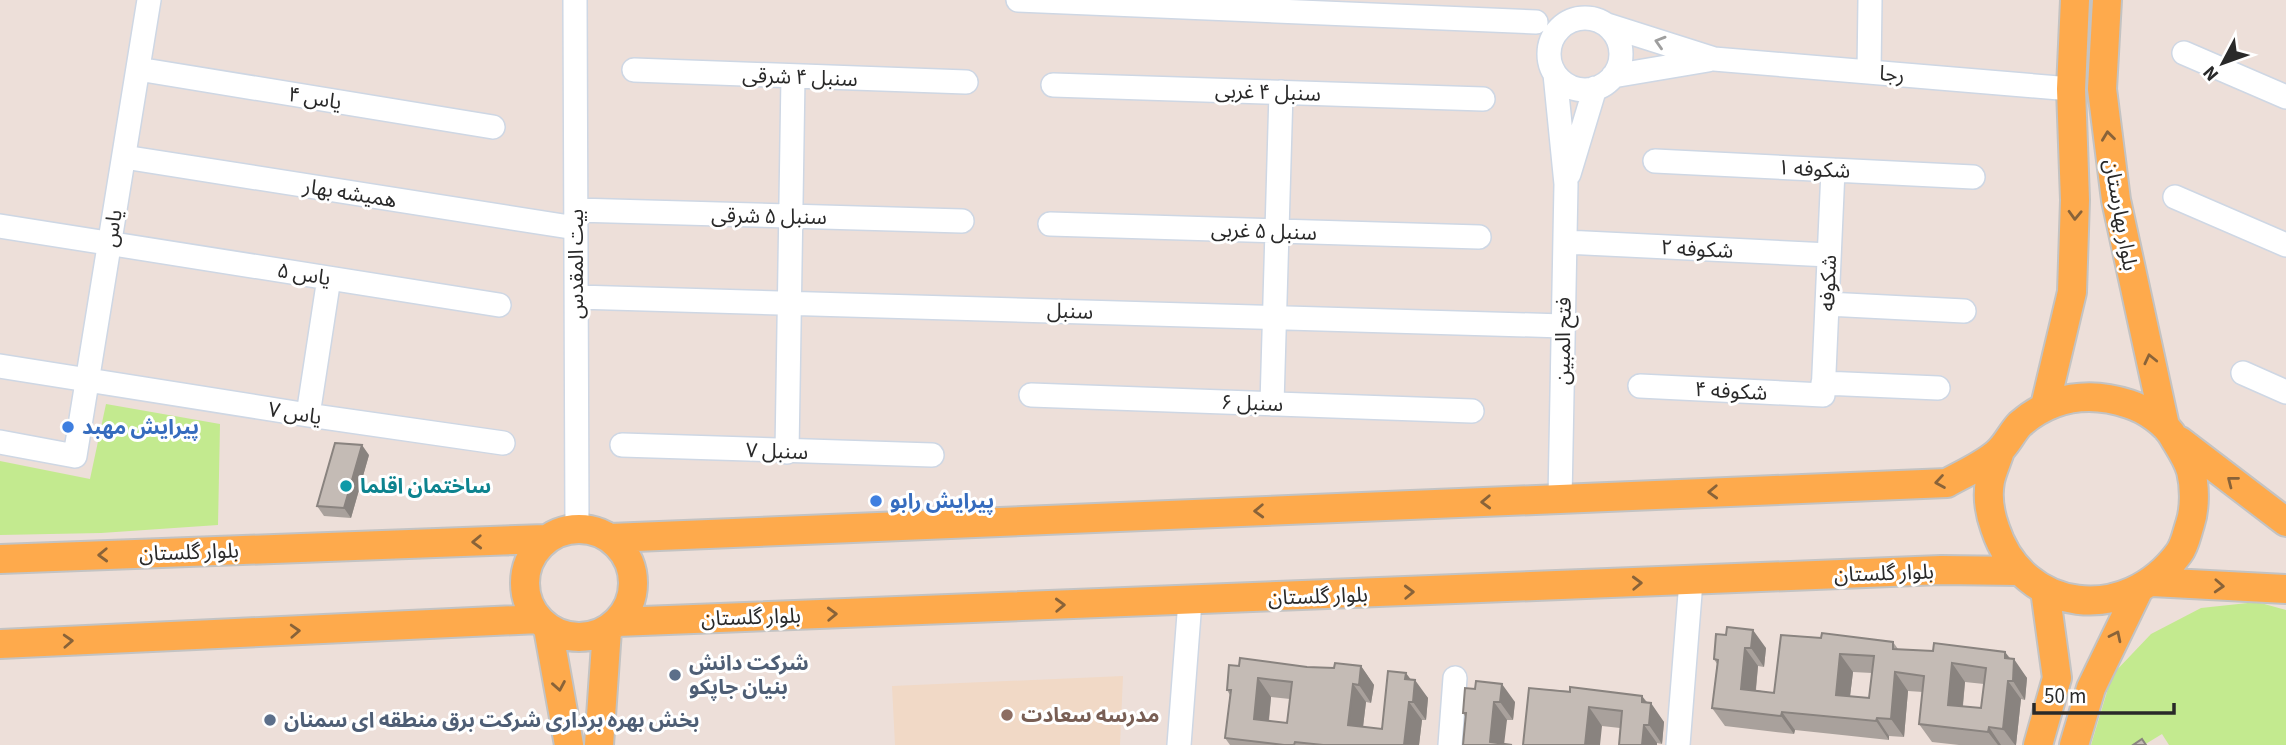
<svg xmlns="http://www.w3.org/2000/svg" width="2286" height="745" viewBox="0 0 2286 745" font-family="'Source Sans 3','Noto Sans Arabic',sans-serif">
	<rect width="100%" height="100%" fill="#eddfd9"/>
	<path fill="#f1d9c6" d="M 1123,676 L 1120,745 L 895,745 L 892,686 Z"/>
	<path fill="#c3ea8f" d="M 106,404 L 220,424 L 218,525 L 101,533 L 0,535 L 0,461 L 90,479 Z
		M 2257,602 L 2286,610 L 2286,745 L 2169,745 L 2162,734 L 2144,745 L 2091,745 L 2112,675 L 2151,634 L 2201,608 Z"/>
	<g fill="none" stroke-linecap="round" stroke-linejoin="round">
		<g stroke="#ced7e4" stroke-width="26">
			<path id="minor" d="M 575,0 L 577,528
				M 1018,0 L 1536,22
				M1549 54a36 36 0 1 1 72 0a36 36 0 1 1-72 0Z
				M 1607,25 L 1714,59 L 2071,89
				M 2184,53 L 2286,97
				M 138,69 L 493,127
				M 634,70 L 966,82
				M 1869,72 L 1870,0
				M 1555,74 L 1566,184 L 1560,499
				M 1613,76 L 1708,60
				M 1053,85 L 1483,99
				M 124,157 L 576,228
				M 1655,161 L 1973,177
				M 1569,174 L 1595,88
				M 2175,197 L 2286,245
				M 576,210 L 962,221
				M 1050,224 L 1479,237
				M 0,226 L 499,305
				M 1565,242 L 1829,255
				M 577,297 L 1563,326
				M 1827,304 L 1964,311
				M 0,366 L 308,415 L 503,443
				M 2243,373 L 2286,392
				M 1823,383 L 1938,388
				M 1640,386 L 1823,395 L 1833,170
				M 1031,395 L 1472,411
				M 1272,404 L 1281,92
				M 308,415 L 329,278
				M 0,442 L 75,456 L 149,0
				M 622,445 L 932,455
				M 787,452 L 793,77
				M 1179,745 L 1190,601
				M 1450,745 L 1455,678
				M 1678,745 L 1691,581"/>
		</g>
		<g stroke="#c3c3c3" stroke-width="32">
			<path id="major" d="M 2107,0 L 2102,89 L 2116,200 L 2165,426
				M 2045,406 L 2072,292 L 2075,200 L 2071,89 L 2075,0
				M 2180,441 L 2286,522
				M525 583a54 54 0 1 1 108 0a54 54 0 1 1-108 0Z
				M 610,538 L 1947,483 C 1963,474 1990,462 2001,449 C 2008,442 2013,431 2020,424 C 2052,396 2090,391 2129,404 C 2145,409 2166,423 2174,438 C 2180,448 2188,460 2191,471 C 2195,487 2195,509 2190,524 C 2187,533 2185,545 2179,553 C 2126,625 2023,614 1995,528 C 1990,514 1987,497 1990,481 C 1992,471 1997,461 2000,451
				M 0,559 L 545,539
				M 2152,582 L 2286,589
				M 617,622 L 1941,570 L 2019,571
				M 548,628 L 569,745
				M 0,644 L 539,619
				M 599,745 L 607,630
				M 2038,745 L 2057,678 L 2045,590
				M 2074,745 L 2091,688 L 2138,591"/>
		</g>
		<use href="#minor" stroke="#fff" stroke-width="23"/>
		<use href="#major" stroke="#feaa4c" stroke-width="28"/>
	</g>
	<path fill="#a9a19c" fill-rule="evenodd" d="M 369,455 L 351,518 L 324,516 L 317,506 Z
		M 1716,634 L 1766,648 L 1764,667 L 1758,666 L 1756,690 L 1774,693 L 1781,635 L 1893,642 L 1898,649 L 1923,651 L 2005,652 L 2027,678 L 2025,700 L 2021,699 L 2016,745 L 1959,745 L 1932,742 L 1919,724 L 1923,692 L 1908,691 L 1904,737 L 1889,736 L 1889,740 L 1795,730 L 1794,734 L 1725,726 L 1712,708 L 1717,664 L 1714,659 ZM 1853,672 L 1872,673 L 1869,698 L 1850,696 ZM 1965,682 L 1984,684 L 1981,708 L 1963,706 Z
		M 1239,666 L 1307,667 L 1334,668 L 1361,666 L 1374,685 L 1371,703 L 1366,702 L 1363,727 L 1382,729 L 1411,680 L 1428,698 L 1426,720 L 1422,720 L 1419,745 L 1230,745 L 1225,738 L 1230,695 L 1227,690 ZM 1271,697 L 1290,699 L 1287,723 L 1269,721 Z
		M 1529,688 L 1642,696 L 1664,722 L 1662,744 L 1657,743 L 1657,745 L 1619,745 L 1620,728 L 1602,726 Z
		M 1475,689 L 1515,702 L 1513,720 L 1507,720 L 1463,745 L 1466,718 L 1463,713 Z"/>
	<path fill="#89837f" d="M 362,445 L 369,455 L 351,518 L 344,508 Z
		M 1753,630 L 1766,648 L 1764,667 L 1751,648 Z
		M 1745,648 L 1758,666 L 1754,707 L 1741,689 Z
		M 2005,652 L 2014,665 L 2014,659 L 2027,678 L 2025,700 L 2013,681 L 2005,658 Z
		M 1840,654 L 1853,672 L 1848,713 L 1836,695 Z
		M 1952,663 L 1965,682 L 1961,723 L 1948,705 Z
		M 1361,666 L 1374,685 L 1371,703 L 1359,685 Z
		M 1895,672 L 1908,691 L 1904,737 L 1891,719 Z
		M 1406,673 L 1415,685 L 1415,680 L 1428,698 L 1426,720 L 1413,702 L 1405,679 Z
		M 1258,678 L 1271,697 L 1267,737 L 1254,719 Z
		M 2008,681 L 2021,699 L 2016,745 L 2015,745 L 2003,729 Z
		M 1353,684 L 1366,702 L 1361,743 L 1348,725 Z
		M 1502,684 L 1515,702 L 1513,720 L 1500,702 Z
		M 1642,696 L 1650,708 L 1651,703 L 1664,722 L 1662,744 L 1649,725 L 1642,702 Z
		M 1409,702 L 1422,720 L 1419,745 L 1404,745 Z
		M 1494,702 L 1507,720 L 1504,745 L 1490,742 Z
		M 1589,707 L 1602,726 L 1600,745 L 1585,745 Z
		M 1782,712 L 1795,730 L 1794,734 L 1781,716 Z
		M 1877,718 L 1889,736 L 1889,740 L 1876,721 Z
		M 1644,725 L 1657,743 L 1657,745 L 1642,745 Z
		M 1989,727 L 2001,745 L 1998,745 L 1988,732 Z"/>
	<path fill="#c4bbb5" stroke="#89837f" stroke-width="2" fill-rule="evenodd" d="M 335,443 L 362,445 L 344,508 L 317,506 Z
		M 1727,627 L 1753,630 L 1751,648 L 1745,648 L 1741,689 L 1774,693 L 1781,635 L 1821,638 L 1822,633 L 1893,642 L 1893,649 L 1933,651 L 1934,643 L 2005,652 L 2005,658 L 2014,659 L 2013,681 L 2008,681 L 2003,729 L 1989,727 L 1988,732 L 1919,724 L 1924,676 L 1895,672 L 1891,719 L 1877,718 L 1876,721 L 1782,712 L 1781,716 L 1712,708 L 1718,660 L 1714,659 L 1716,634 L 1726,635 ZM 1840,654 L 1874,656 L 1869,698 L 1836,695 ZM 1952,663 L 1986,668 L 1981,708 L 1948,705 Z
		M 1240,658 L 1307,667 L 1334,668 L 1335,663 L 1361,666 L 1359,685 L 1353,684 L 1348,725 L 1382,729 L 1388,671 L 1406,673 L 1405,679 L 1415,680 L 1413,702 L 1409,702 L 1404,745 L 1323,745 L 1295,742 L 1294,745 L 1284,745 L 1225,738 L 1231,690 L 1227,690 L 1229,665 L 1239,666 ZM 1258,678 L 1292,682 L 1287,723 L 1254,719 Z
		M 1476,681 L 1502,684 L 1500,702 L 1494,702 L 1490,742 L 1512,745 L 1463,745 L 1466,713 L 1463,713 L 1465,688 L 1475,689 Z
		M 1570,687 L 1642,696 L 1642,702 L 1651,703 L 1649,725 L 1644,725 L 1642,745 L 1619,745 L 1622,711 L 1589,707 L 1585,745 L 1523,745 L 1529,688 L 1570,692 Z
		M 2142,739 L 2146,745 L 2133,745 Z"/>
	<defs><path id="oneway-chevron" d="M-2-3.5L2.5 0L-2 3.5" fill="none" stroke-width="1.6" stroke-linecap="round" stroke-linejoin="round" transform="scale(1.75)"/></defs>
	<use stroke="#9f9f9f" href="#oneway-chevron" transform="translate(1660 42) rotate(-163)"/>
	<g stroke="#896339">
		<use href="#oneway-chevron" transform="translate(2108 136) rotate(-97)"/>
		<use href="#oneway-chevron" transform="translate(2075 215) rotate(92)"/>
		<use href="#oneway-chevron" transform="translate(2150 359) rotate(-103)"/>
		<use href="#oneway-chevron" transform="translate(2232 481) rotate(-142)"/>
		<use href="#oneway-chevron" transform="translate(1940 482) rotate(171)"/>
		<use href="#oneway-chevron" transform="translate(1713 492) rotate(178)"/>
		<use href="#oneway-chevron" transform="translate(1486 502) rotate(178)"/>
		<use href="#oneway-chevron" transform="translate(1259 511) rotate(178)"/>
		<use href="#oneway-chevron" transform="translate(477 542) rotate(178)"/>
		<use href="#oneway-chevron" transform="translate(103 555) rotate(178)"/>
		<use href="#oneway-chevron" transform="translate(1637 583) rotate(-2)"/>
		<use href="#oneway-chevron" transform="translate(2219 586) rotate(3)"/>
		<use href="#oneway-chevron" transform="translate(1409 592) rotate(-2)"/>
		<use href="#oneway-chevron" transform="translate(1060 605) rotate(-2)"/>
		<use href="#oneway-chevron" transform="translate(832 614) rotate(-2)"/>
		<use href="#oneway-chevron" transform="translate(295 631) rotate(-3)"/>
		<use href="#oneway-chevron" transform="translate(2116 636) rotate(-64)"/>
		<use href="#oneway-chevron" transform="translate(68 641) rotate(-3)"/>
		<use href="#oneway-chevron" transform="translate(559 686) rotate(80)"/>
	</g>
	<g fill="#3f7fe0" stroke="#fff" stroke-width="2.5">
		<circle cx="68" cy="427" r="7"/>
		<circle cx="876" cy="501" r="7"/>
	</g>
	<circle fill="#0f9aa8" stroke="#fff" stroke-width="2.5" cx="346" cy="486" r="7"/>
	<g fill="#5c6f8a" stroke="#fff" stroke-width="2.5">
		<circle cx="675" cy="675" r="7"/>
		<circle cx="270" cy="720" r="7"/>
	</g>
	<circle fill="#8d6e63" stroke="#fff" stroke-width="2.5" cx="1007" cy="715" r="7"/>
	<g text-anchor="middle" stroke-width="6" stroke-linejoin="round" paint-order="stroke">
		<g font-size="21" fill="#292929" stroke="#fff">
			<text transform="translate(1892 74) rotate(5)" y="7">رجا</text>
			<text transform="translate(800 77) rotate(2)" y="7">سنبل ۴ شرقی</text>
			<text transform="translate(1268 92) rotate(2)" y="7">سنبل ۴ غربی</text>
			<text transform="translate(315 98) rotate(9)" y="7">یاس ۴</text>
			<text transform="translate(1814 169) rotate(3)" y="7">شکوفه ۱</text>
			<text transform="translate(350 193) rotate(9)" y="7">همیشه بهار</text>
			<text transform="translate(2121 215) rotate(80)" y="7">بلوار بهارستان</text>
			<text transform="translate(769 216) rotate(1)" y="7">سنبل ۵ شرقی</text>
			<text transform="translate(112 228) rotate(-81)" y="7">یاس</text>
			<text transform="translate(1264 231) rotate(2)" y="7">سنبل ۵ غربی</text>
			<text transform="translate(1697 249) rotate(3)" y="7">شکوفه ۲</text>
			<text transform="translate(576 264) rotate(-90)" y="7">بیت المقدس</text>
			<text transform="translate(304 274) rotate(9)" y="7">یاس ۵</text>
			<text transform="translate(1828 283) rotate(-88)" y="7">شکوفه</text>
			<text transform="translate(1070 311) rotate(2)" y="7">سنبل</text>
			<text transform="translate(1563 341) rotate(-89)" y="7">فتح المبین</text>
			<text transform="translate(1731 391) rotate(3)" y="7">شکوفه ۴</text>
			<text transform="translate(1252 403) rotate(2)" y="7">سنبل ۶</text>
			<text transform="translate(295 413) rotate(9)" y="7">یاس ۷</text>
			<text transform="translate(777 451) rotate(2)" y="7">سنبل ۷</text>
			<text transform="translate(189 552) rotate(-2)" y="7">بلوار گلستان</text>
			<text transform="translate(1884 573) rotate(-2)" y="7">بلوار گلستان</text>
			<text transform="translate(1318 596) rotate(-2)" y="7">بلوار گلستان</text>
			<text transform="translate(751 617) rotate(-2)" y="7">بلوار گلستان</text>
		</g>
		<g font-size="21" font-weight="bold" fill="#366cbe" stroke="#fff" text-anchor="start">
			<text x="82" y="434">پیرایش مهبد</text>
			<text x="890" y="508">پیرایش رابو</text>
		</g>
		<g font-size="21" font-weight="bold" fill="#0d838f" stroke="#fff" text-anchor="start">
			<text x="360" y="493">ساختمان اقلما</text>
		</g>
		<g font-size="21" font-weight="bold" fill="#4e5e75" stroke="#fff" text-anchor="start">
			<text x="689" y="670">شرکت دانش<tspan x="689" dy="24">بنیان جاپکو</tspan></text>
			<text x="284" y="727">بخش بهره برداری شرکت برق منطقه ای سمنان</text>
		</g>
		<g font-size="21" font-weight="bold" fill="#785e54" stroke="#fff" text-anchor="start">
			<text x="1021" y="722">مدرسه سعادت</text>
		</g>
	</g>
	<g transform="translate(2223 63) rotate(229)" stroke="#ffffff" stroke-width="5" paint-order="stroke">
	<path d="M0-5L12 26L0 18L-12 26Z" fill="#292929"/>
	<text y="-10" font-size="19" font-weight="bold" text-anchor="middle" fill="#292929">N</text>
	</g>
	<path d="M2034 703v10h140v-10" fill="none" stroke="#292929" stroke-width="3.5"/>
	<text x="2044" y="703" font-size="21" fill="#292929" stroke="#ffffff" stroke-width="5" paint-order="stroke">50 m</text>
</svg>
